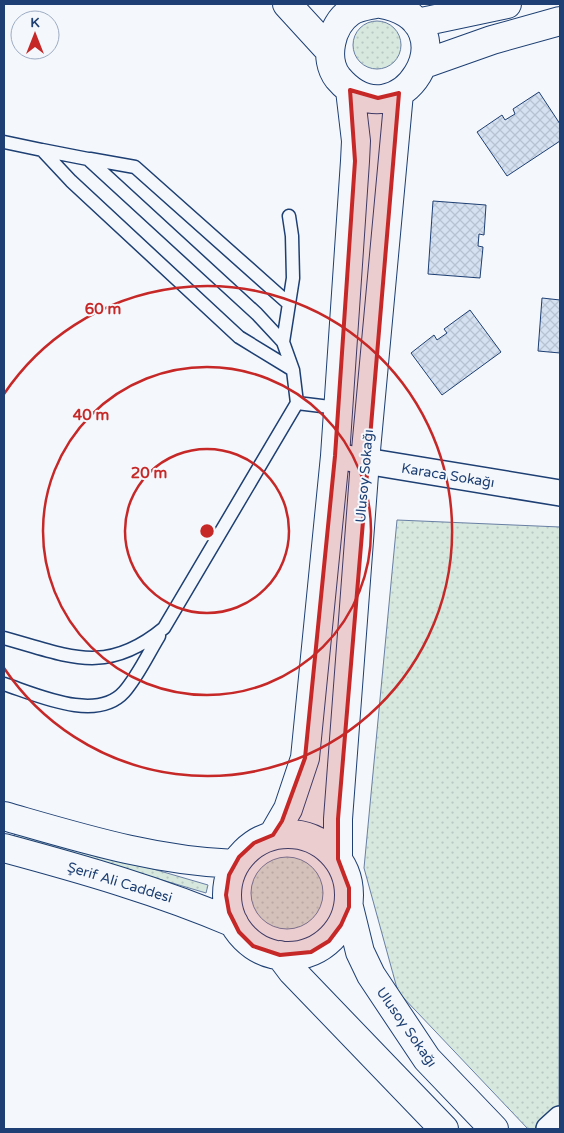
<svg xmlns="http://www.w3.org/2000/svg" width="564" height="1133" viewBox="0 0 564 1133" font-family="'Varela Round',sans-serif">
	<defs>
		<pattern id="grass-dots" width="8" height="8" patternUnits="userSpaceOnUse" patternTransform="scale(1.25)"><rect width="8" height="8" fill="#d7e8df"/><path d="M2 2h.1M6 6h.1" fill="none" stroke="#b8c8c3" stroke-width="1.8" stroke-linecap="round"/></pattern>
		<pattern id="building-cross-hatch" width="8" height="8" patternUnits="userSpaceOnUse" patternTransform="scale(1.25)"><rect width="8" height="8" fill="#d5e0f0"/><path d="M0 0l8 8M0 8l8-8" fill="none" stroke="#b6c1d1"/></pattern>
	</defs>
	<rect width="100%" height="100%" fill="#f4f7fb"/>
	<path fill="url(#grass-dots)" stroke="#687fa3" d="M353 45a24 24 0 1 1 48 0a24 24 0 1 1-48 0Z
		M 397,520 L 560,527 L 559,1129 L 528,1129 L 398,992 L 364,868 Z
		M 16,829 L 208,885 L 206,893 L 14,836 Z
		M251 893a36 36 0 1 1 72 0a36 36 0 1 1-72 0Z"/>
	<path fill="url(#building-cross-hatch)" stroke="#1d3f73" d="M 539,92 L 560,124 L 560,141 L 507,176 L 477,132 L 502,115 L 505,120 L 515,114 L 513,109 Z
		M 433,201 L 486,205 L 484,235 L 479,234 L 478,246 L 483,247 L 480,278 L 428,274 Z
		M 542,298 L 560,300 L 560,353 L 538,351 Z
		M 470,310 L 501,352 L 442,395 L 411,353 L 434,335 L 437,340 L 447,333 L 444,329 Z"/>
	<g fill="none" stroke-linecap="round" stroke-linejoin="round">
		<g stroke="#1d3f73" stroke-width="15">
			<path id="service" d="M 4,142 L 42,150 L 71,181 L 239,337 L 293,370
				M 42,150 L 88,159 L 257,314 L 283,342
				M 90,159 L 135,167 L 289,304
				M 289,216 L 292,236 L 293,278 L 283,342 L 293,370 L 297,403
				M 4,638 C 69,656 106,676 164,628 L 297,403 L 338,408
				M 4,684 C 35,694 96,723 124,692 C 138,676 148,654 159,636"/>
		</g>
		<g stroke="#1d3f73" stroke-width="28">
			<path id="minor" d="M 335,456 L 560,493
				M 549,1129 L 560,1119"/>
		</g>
		<g stroke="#1d3f73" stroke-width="30">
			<path id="tertiary" d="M 287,4 L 330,51
				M 375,4 C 366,6 357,7 350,12 C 331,25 323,59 338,78 C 398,149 476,21 381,4
				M 417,23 L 507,4
				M 424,64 L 492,40 L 560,21
				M 4,816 C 81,838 154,861 235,864
				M227 895a61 61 0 1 1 122 0a61 61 0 1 1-122 0Z
				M 273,835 L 288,809 L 305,758 L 335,456 L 355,161 L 356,141 L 350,90
				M 4,848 C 82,869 159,891 234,923
				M 338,859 L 338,819 L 365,461 L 399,93
				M 349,907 L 360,952 L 371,975 L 427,1059 L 494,1129
				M 280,955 L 292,971 L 444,1129"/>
		</g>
		<use href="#service" stroke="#f4f7fb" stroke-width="12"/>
		<use href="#minor" stroke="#f4f7fb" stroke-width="25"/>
		<use href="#tertiary" stroke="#f4f7fb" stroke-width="28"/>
	</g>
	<path fill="#c62828" fill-opacity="0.2" stroke="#c62828" stroke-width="4" stroke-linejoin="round" d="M 350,90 L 378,98 L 399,93 L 338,819 L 338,859 L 349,888 L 349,907 L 341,925 L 329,941 L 311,952 L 280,955 L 253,946 L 239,932 L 229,912 L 226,895 L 229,875 L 239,857 L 254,843 L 273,835 L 282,821 L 305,758 L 335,456 L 355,161 Z"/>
	<g fill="none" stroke="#c62828" stroke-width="2.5">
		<circle cx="207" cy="531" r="82"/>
		<circle cx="207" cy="531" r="164"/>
		<path d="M4 394A245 245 0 1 1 4 668"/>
	</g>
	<g text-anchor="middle" stroke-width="4" stroke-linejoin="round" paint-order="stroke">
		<g font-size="14" fill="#1d3f73" stroke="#f4f7fb">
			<text transform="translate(448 475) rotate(9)" y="5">Karaca Sokağı</text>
			<text transform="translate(364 476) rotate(-85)" y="5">Ulusoy Sokağı</text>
			<text transform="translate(120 882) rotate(17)" y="5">Şerif Ali Caddesi</text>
			<text transform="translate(407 1027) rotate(55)" y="5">Ulusoy Sokağı</text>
		</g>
	</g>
	<circle cx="207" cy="531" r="8" fill="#c62828" stroke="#f4f7fb" stroke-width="2.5"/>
	<g font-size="15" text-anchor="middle" font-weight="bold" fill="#c62828" stroke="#f4f7fb" stroke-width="4" stroke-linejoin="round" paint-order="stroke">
		<text x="103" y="314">60 m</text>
		<text x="91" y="420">40 m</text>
		<text x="149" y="478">20 m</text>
	</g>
	<rect width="564" height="1133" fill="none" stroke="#1d3f73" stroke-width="10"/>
	<g transform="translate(35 35)"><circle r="24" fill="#f4f7fb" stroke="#9eadc5"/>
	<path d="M0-4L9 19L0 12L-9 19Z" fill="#c62828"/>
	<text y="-8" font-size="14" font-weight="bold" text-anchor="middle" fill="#1d3f73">K</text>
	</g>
</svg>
